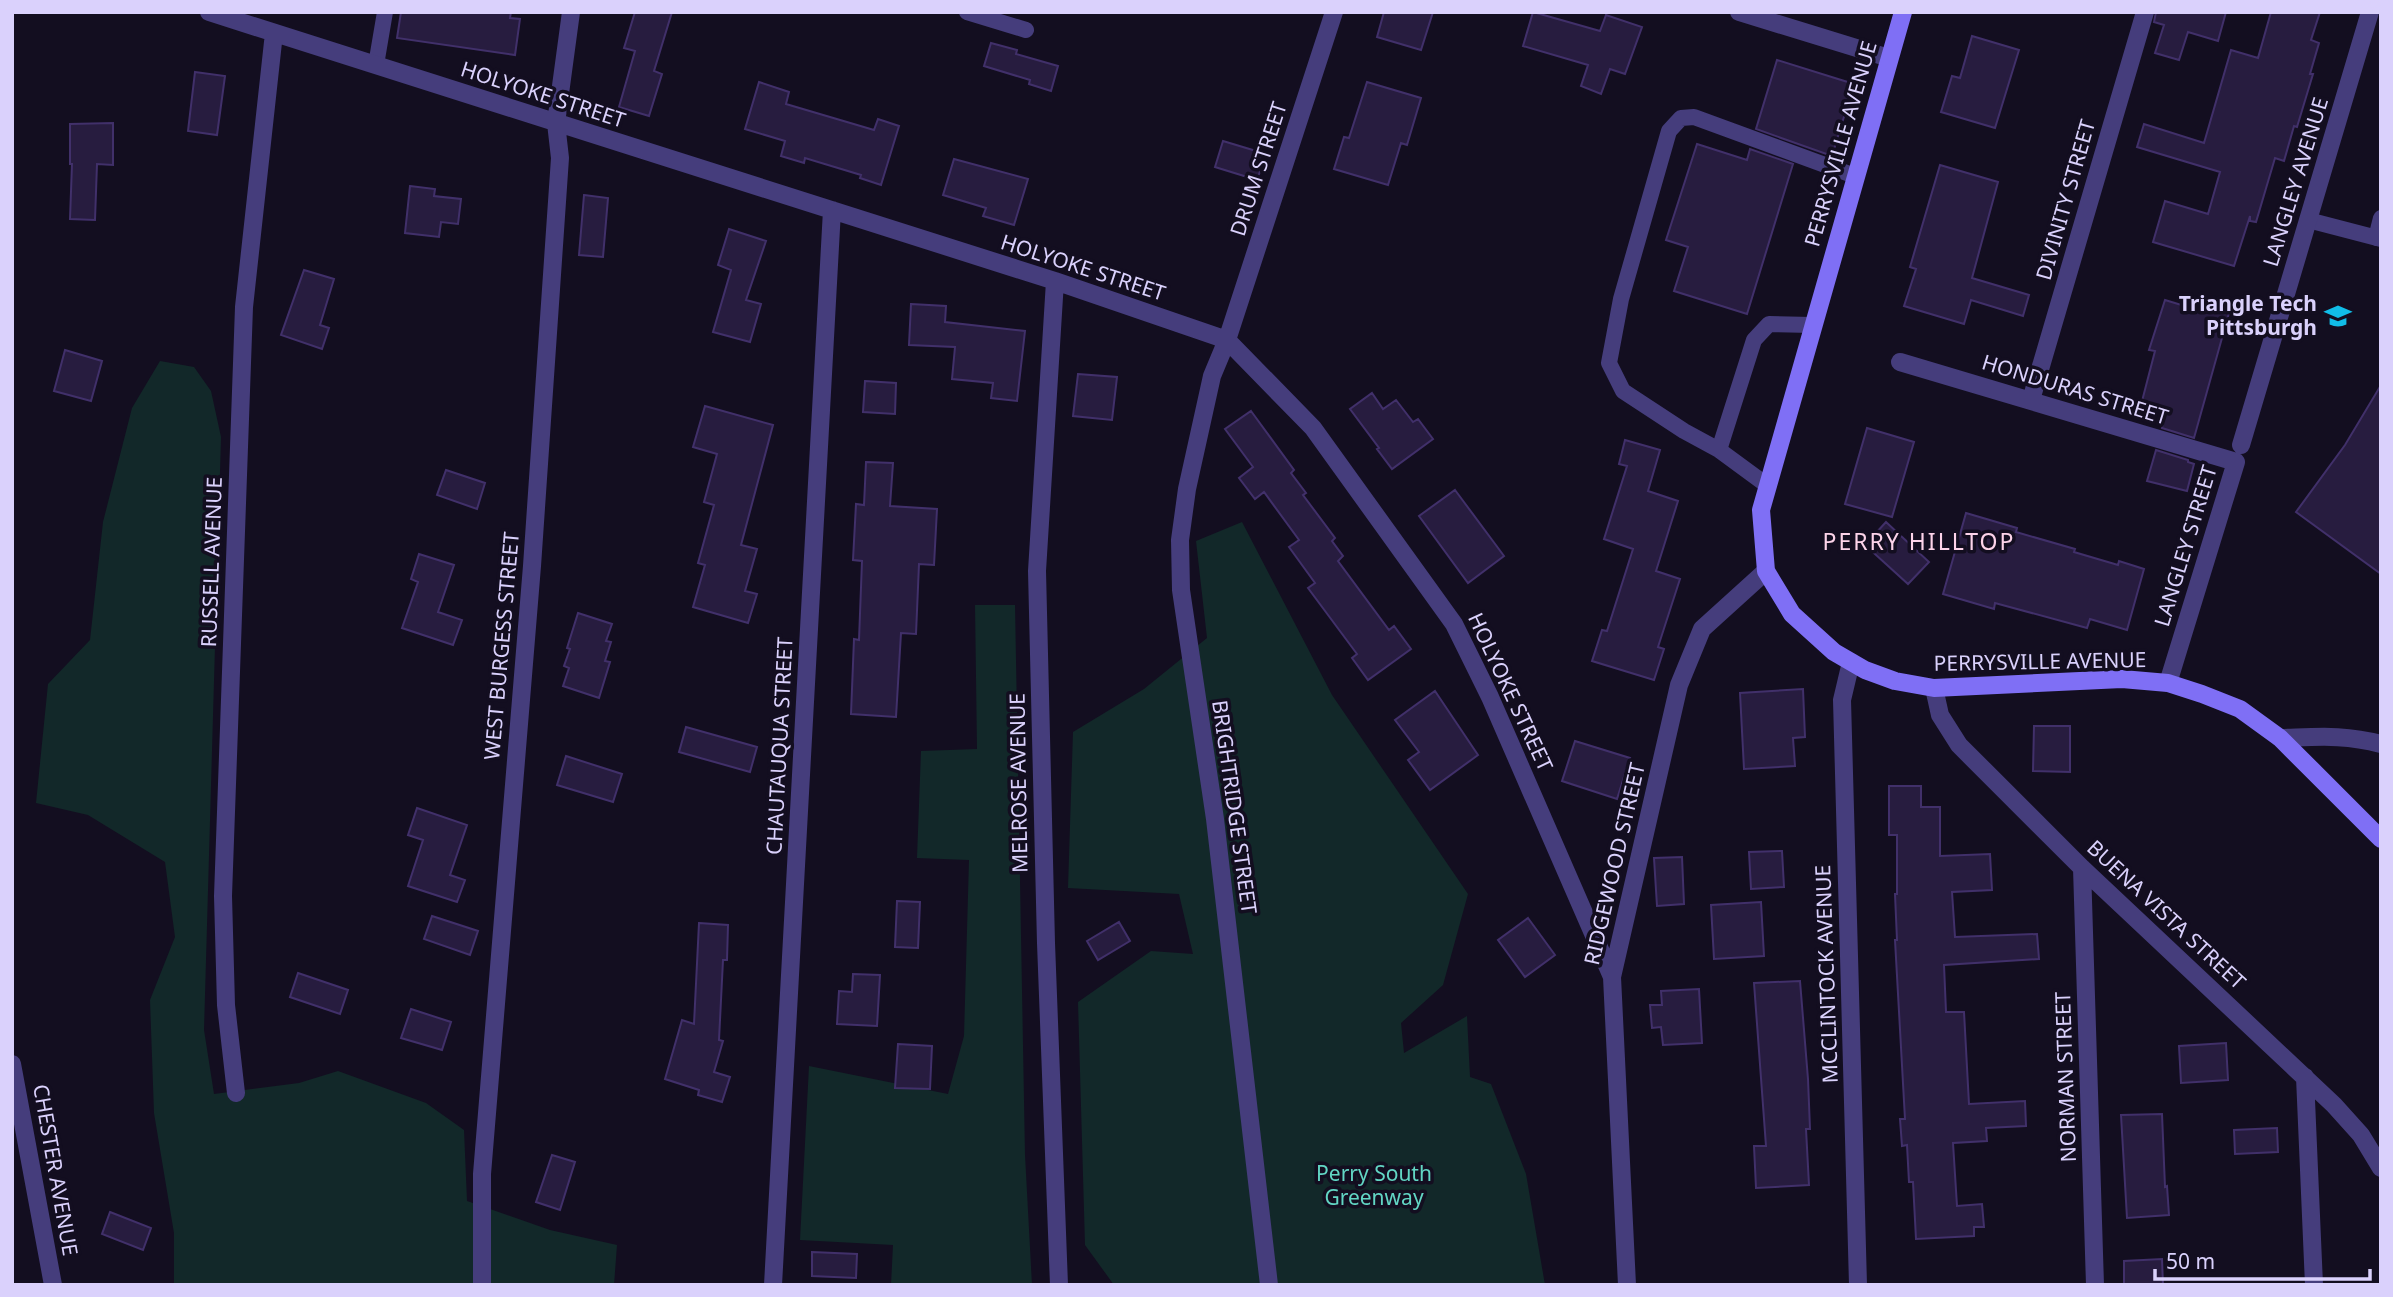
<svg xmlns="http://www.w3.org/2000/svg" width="2393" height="1297" viewBox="0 0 2393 1297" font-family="'Noto Sans',sans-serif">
	<rect width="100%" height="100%" fill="#130e20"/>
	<path fill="#122829" d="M 160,361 L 194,367 L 211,391 L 221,437 L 204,1030 L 214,1094 L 299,1083 L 338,1071 L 426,1103 L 464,1130 L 467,1201 L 550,1230 L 617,1245 L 614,1285 L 174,1285 L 174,1233 L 154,1113 L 150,1000 L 175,937 L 165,862 L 88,815 L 36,803 L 48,684 L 90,640 L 103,522 L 132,408 Z
		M 1242,522 L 1332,695 L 1468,894 L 1443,985 L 1401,1023 L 1404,1053 L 1467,1016 L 1470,1077 L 1491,1084 L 1526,1174 L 1545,1285 L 1114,1285 L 1085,1245 L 1078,1002 L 1151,951 L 1193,954 L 1179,894 L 1068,888 L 1073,732 L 1144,689 L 1207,638 L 1196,541 Z
		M 975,605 L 1015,605 L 1025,1155 L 1032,1285 L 891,1285 L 893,1245 L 800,1240 L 809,1066 L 948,1094 L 964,1036 L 969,860 L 917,858 L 921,751 L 977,749 Z"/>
	<path fill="#271c3f" stroke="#41306a" stroke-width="2" d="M 401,12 L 511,12 L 510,18 L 520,19 L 515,55 L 397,38 Z
		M 635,12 L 672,12 L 654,71 L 662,74 L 649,116 L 619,107 L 635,51 L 624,48 Z
		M 1384,12 L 1433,12 L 1421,50 L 1377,37 Z
		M 1533,12 L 1600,31 L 1606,15 L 1642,27 L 1625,74 L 1610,69 L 1601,94 L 1581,86 L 1588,65 L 1523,46 Z
		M 2156,12 L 2226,12 L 2218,41 L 2188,32 L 2179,60 L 2155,53 L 2164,25 L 2154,22 Z
		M 2271,12 L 2320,12 L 2311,40 L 2319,43 L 2310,74 L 2313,74 L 2297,127 L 2294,126 L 2284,161 L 2275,158 L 2256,222 L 2250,221 L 2250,216 L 2234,266 L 2153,242 L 2165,201 L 2208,214 L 2220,172 L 2137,147 L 2144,124 L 2204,143 L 2231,50 L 2258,58 Z
		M 1972,36 L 2019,50 L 1995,128 L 1941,112 L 1952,76 L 1960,78 Z
		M 991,43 L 1017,50 L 1016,54 L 1058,66 L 1051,91 L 1029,84 L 1030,80 L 984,66 Z
		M 1777,60 L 1854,84 L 1832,156 L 1756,129 Z
		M 195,72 L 225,76 L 217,135 L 188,131 Z
		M 759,82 L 789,92 L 786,104 L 874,130 L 878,119 L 899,126 L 881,185 L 860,178 L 861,175 L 805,158 L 804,163 L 781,156 L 785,141 L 745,129 Z
		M 1367,82 L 1421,98 L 1407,145 L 1401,143 L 1388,185 L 1334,169 L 1344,137 L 1349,138 Z
		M 113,123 L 113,165 L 97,164 L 95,220 L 70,219 L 72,164 L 70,164 L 70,124 Z
		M 1223,141 L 1266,154 L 1257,180 L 1215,167 Z
		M 1697,144 L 1747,160 L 1750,149 L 1793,164 L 1747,314 L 1674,291 L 1688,247 L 1666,240 Z
		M 954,159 L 1028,179 L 1014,225 L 983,216 L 986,208 L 943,195 Z
		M 1940,165 L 1998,182 L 1972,278 L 2029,295 L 2023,316 L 1971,300 L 1964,324 L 1904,306 L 1916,269 L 1910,267 Z
		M 410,186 L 435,189 L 434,196 L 461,199 L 458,224 L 441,222 L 439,237 L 405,233 Z
		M 584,195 L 608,198 L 603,257 L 579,255 Z
		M 729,229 L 766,241 L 746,300 L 761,304 L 750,342 L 713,332 L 731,270 L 718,265 Z
		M 304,270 L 334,279 L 320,325 L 329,328 L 322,349 L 281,335 Z
		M 2165,300 L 2188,307 L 2190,301 L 2229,313 L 2194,438 L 2162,428 L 2163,424 L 2160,423 L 2163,411 L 2141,405 L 2155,351 L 2149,350 Z
		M 911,304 L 946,306 L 945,322 L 1025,331 L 1017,401 L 991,398 L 993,383 L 952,379 L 955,347 L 909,345 Z
		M 65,350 L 102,361 L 91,401 L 54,391 Z
		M 1078,374 L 1117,377 L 1112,420 L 1073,416 Z
		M 865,381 L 896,383 L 895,414 L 863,412 Z
		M 2381,385 L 2381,574 L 2296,512 L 2345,445 Z
		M 1372,393 L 1383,409 L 1396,400 L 1413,422 L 1418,419 L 1433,439 L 1392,469 L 1377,449 L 1379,448 L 1350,409 Z
		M 705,406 L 773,425 L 741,545 L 757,549 L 745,591 L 757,594 L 748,623 L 693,607 L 705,565 L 698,563 L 714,505 L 704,502 L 717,454 L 693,447 Z
		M 1251,411 L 1294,470 L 1291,473 L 1306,493 L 1303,495 L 1335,538 L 1332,541 L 1343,556 L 1338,561 L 1389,630 L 1394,626 L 1411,649 L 1368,680 L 1352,658 L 1357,654 L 1308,588 L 1315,583 L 1289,547 L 1299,540 L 1264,492 L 1255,499 L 1239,478 L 1253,467 L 1225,429 Z
		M 1867,428 L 1914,442 L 1892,517 L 1845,504 Z
		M 1625,440 L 1660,450 L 1648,491 L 1678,501 L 1656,571 L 1680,579 L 1658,647 L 1664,649 L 1654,680 L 1592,661 L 1602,630 L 1607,631 L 1633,549 L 1604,539 L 1627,466 L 1619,464 Z
		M 2156,450 L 2188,460 L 2188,462 L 2194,464 L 2187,491 L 2147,481 Z
		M 866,462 L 893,463 L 890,506 L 937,509 L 934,565 L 919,564 L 916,634 L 901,633 L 896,717 L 851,714 L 854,639 L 859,640 L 862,561 L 853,560 L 856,504 L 864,505 Z
		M 446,470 L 485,483 L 477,509 L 437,495 Z
		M 1455,490 L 1504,556 L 1468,583 L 1419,516 Z
		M 1966,513 L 2017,528 L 2016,532 L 2075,549 L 2074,552 L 2118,565 L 2119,561 L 2144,569 L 2127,630 L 2090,619 L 2087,628 L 1995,603 L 1994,609 L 1943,594 Z
		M 1886,522 L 1929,562 L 1908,584 L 1865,545 Z
		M 419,554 L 454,565 L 438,612 L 462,620 L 453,645 L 402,628 L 418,582 L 411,579 Z
		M 578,613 L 612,624 L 606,641 L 611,642 L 605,661 L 610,662 L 599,698 L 563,686 L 569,668 L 564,666 L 570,649 L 567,648 Z
		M 1803,689 L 1805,737 L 1793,738 L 1795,766 L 1744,769 L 1740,693 Z
		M 1435,691 L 1478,755 L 1430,790 L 1408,760 L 1419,752 L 1395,720 Z
		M 2034,726 L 2070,726 L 2070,772 L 2033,771 Z
		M 686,727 L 757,747 L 750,772 L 679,752 Z
		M 1575,741 L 1630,758 L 1617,799 L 1562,781 Z
		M 566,756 L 622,774 L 613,802 L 557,785 Z
		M 1889,786 L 1921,786 L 1921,807 L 1940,807 L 1940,856 L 1990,854 L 1992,890 L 1952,892 L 1955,937 L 2037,934 L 2039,959 L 1944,965 L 1946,1012 L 1964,1012 L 1969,1104 L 2025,1101 L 2026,1126 L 1986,1128 L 1987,1141 L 1953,1143 L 1957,1206 L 1982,1204 L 1984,1227 L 1974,1227 L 1974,1236 L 1916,1239 L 1913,1182 L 1909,1182 L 1907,1145 L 1902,1146 L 1900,1119 L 1905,1119 L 1895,940 L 1897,940 L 1895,894 L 1897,894 L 1897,835 L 1889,835 Z
		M 417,808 L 467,825 L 450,875 L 465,880 L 457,902 L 408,886 L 423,840 L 408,835 Z
		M 1782,851 L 1784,887 L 1751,889 L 1749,852 Z
		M 1682,857 L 1684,904 L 1657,906 L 1654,858 Z
		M 897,901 L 920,902 L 918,948 L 895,947 Z
		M 1761,902 L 1764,956 L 1714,959 L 1711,905 Z
		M 432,916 L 478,931 L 470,955 L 424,939 Z
		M 1528,918 L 1555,955 L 1525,977 L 1498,940 Z
		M 1119,922 L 1130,941 L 1098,960 L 1087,941 Z
		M 699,923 L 728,925 L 727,960 L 723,960 L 719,1040 L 723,1041 L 714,1072 L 730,1077 L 722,1102 L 698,1095 L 699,1090 L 665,1079 L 682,1020 L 694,1024 Z
		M 298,973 L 348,990 L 340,1014 L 290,997 Z
		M 853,974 L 880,975 L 877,1026 L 837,1024 L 839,991 L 852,992 Z
		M 1800,981 L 1808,1079 L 1810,1129 L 1806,1129 L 1809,1185 L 1756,1188 L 1754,1146 L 1766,1146 L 1754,983 Z
		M 1699,989 L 1702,1043 L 1663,1045 L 1661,1027 L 1652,1028 L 1650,1005 L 1662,1005 L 1661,991 Z
		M 411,1009 L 451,1022 L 442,1050 L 401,1038 Z
		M 2226,1043 L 2228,1080 L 2181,1083 L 2179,1046 Z
		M 898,1044 L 932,1046 L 930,1089 L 895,1088 Z
		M 2162,1114 L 2165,1187 L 2167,1186 L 2169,1215 L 2127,1218 L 2121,1115 Z
		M 2277,1128 L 2278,1152 L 2235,1154 L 2234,1130 Z
		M 552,1155 L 575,1162 L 560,1210 L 536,1202 Z
		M 110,1212 L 151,1228 L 143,1250 L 102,1234 Z
		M 812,1252 L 857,1254 L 856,1278 L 812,1276 Z
		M 2162,1259 L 2163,1285 L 2124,1285 L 2124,1261 Z"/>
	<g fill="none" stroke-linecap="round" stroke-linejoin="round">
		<path stroke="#453d7c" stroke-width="16" d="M 967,12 L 1026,30
			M 376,65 L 385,12
			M 2308,220 L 2381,239
			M 2376,238 L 2381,218
			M 1812,325 L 1769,324 L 1754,340 L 1719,450 L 1684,431 L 1623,391 L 1609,363 L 1621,299 L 1669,131 L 1681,118 L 1694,117 L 1855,176
			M 1719,450 L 1768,486"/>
		<path stroke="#453d7c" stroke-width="18" d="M 209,12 L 1055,281 L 1227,340 L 1313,428 L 1454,624 L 1490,697 L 1612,977
			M 1739,12 L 1889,58
			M 1055,281 L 1037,571 L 1046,943 L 1059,1285
			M 1900,362 L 2236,462 L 2168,683
			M 2031,400 L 2145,12
			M 2241,445 L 2370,12
			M 1851,662 L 1842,700 L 1858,1285
			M 1934,688 L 1940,715 L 1959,745 L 2082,868 L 2334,1105 L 2361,1135 L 2381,1168
			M 2280,738 C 2317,737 2344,734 2381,744
			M 2082,868 L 2095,1285
			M 12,1064 L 53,1285
			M 2305,1077 L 2314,1285
			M 236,1093 L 226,1005 L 223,896 L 244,307 L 274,33
			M 482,1285 L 482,1174 L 532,566 L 560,158 L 556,123 L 571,12
			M 773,1285 L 832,210
			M 1269,1285 L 1215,819 L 1181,590 L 1180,540 L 1187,489 L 1212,376 L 1227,340 L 1334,12
			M 1627,1285 L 1612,977 L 1679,685 L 1702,629 L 1766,571"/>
		<path stroke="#7f6ff5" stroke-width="18" d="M 1903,12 L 1761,510 L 1766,571 L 1792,614 L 1834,652 L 1865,670 L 1895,681 L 1934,688 L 2122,679 L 2168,683 L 2202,694 L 2240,709 L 2280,738 L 2381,839"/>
	</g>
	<defs>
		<g id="university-bare" transform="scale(2.1)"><path d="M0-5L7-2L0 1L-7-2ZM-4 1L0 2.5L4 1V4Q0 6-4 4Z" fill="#11bde8" stroke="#130e20" stroke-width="2.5" paint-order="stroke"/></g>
	</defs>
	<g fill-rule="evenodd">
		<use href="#university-bare" x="2338" y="316"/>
	</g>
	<g text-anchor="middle" stroke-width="7" stroke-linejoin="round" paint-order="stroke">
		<g font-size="21" fill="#dad1fc" stroke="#130e20">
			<text transform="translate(543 95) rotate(18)" y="7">HOLYOKE STREET</text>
			<text transform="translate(1841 144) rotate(-74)" y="7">PERRYSVILLE AVENUE</text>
			<text transform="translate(1259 169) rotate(-72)" y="7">DRUM STREET</text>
			<text transform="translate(2296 182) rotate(-73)" y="7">LANGLEY AVENUE</text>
			<text transform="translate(2066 200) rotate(-74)" y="7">DIVINITY STREET</text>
			<text transform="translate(1083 268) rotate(18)" y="7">HOLYOKE STREET</text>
			<text transform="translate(2075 390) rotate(17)" y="7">HONDURAS STREET</text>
			<text transform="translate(2186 546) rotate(-73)" y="7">LANGLEY STREET</text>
			<text transform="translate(212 562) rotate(-88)" y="7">RUSSELL AVENUE</text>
			<text transform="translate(502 646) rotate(-85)" y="7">WEST BURGESS STREET</text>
			<text transform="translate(2040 662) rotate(-1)" y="7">PERRYSVILLE AVENUE</text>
			<text transform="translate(1510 692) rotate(65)" y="7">HOLYOKE STREET</text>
			<text transform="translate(780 746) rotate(-87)" y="7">CHAUTAUQUA STREET</text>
			<text transform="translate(1019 783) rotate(-91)" y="7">MELROSE AVENUE</text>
			<text transform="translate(1234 807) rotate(82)" y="7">BRIGHTRIDGE STREET</text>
			<text transform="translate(1615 864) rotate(-77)" y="7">RIDGEWOOD STREET</text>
			<text transform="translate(2166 915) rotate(43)" y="7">BUENA VISTA STREET</text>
			<text transform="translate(1827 974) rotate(-92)" y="7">MCCLINTOCK AVENUE</text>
			<text transform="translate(2066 1077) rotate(-92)" y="7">NORMAN STREET</text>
			<text transform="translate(55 1170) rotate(80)" y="7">CHESTER AVENUE</text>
		</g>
		<g font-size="21" font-weight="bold" fill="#dad1fc" stroke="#130e20" text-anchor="end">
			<text x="2317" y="311">Triangle Tech<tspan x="2317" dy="24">Pittsburgh</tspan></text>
		</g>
		<g font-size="21" fill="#62d6c4" stroke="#130e20">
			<text x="1374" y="1181">Perry South<tspan x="1374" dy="24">Greenway</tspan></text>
		</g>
		<g font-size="23" letter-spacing="2" fill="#fcd3e9" stroke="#130e20">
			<text x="1919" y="550">PERRY HILLTOP</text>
		</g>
	</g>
	<rect width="2393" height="1297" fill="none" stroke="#dad1fc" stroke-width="28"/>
	<path d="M2155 1269v10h215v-10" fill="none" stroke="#dad1fc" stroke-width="3.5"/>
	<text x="2166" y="1269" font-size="21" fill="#dad1fc" stroke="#130e20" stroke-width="5" paint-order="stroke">50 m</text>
</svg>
